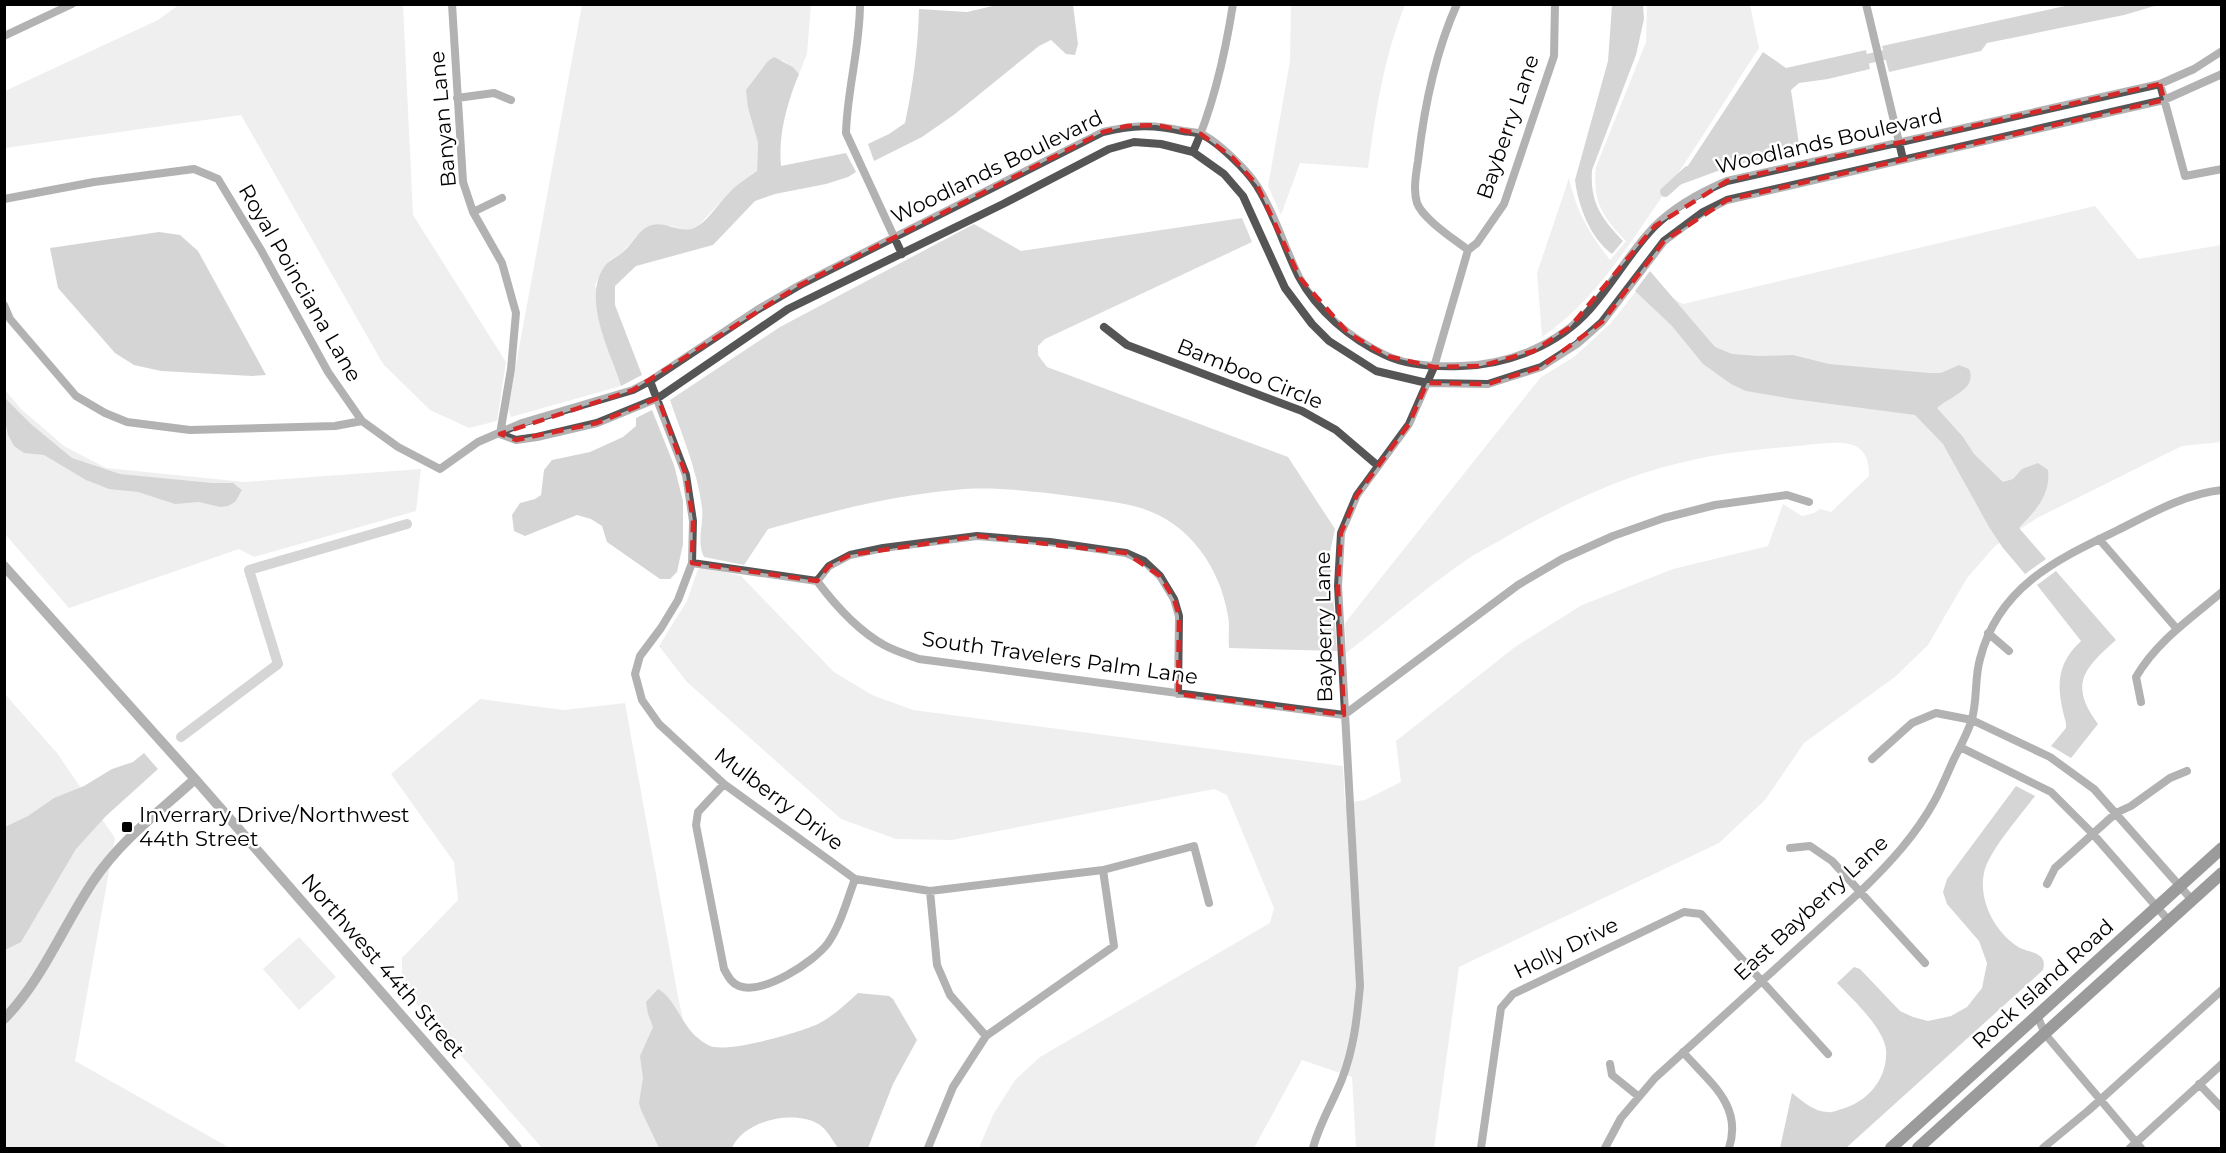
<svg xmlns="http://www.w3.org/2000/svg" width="2226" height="1153" viewBox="0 0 2226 1153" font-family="Montserrat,sans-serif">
	<rect width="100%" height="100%" fill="#fff"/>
	<path fill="#dcdcdc" d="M 180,4 L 403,5 L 413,215 L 506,362 L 497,421 L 469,428 L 430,410 L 383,364 L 241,115 L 5,148 L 5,91 L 158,20 Z
		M 582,5 L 811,5 L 807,54 L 799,74 L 793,67 L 782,60 L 748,108 L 758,143 L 757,171 L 729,193 L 698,226 L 686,231 L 672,226 L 637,235 L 622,253 L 611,259 L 604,267 L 595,285 L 612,362 L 621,386 L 511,417 L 508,408 Z
		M 1291,5 L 1405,5 C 1383,60 1376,110 1368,168 L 1300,163 L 1281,215 L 1268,186 L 1290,61 Z
		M 1647,5 L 1750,5 L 1759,48 C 1724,102 1690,157 1653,210 C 1621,257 1590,304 1542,337 L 1537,273 L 1569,178 C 1577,214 1589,232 1610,260 L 1626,241 C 1603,217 1592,202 1596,167 L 1646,42 Z
		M 2095,206 L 2138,259 L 2221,245 L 2221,442 L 2182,446 L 2037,518 L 1995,546 L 1967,578 L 1928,645 L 1895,677 L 1804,743 L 1765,800 L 1719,843 L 1459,967 L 1434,1148 L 1356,1148 L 1352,1077 L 1302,1060 L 1254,1148 L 979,1148 L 993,1115 L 1015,1080 L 1040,1057 L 1270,923 L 1274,908 L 1227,795 L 1214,789 L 952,840 L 896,839 L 841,819 L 687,682 L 659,646 L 687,601 L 698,569 L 705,567 L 741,576 L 834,672 L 872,695 L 913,710 L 1343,766 L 1345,803 L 1365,800 L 1401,782 L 1396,741 L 1515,647 L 1582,605 L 1673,569 L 1768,546 L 1783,504 L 1802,516 L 1814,513 L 1820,509 L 1831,512 L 1869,476 C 1870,434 1836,443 1806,445 C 1769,449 1733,451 1697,459 C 1628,473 1565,503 1504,538 C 1491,546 1477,552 1465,561 C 1424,589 1386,623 1346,653 L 1345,623 L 1541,377 L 1574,357 L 1611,323 L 1644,281 L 1683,304 Z
		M 1242,218 L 1252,242 L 1045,339 L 1038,346 L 1038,355 L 1047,367 L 1288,457 L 1335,529 L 1330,552 L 1337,651 L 1229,648 C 1228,637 1230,626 1228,616 C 1220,567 1189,523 1141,508 C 1121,502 1099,500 1078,497 C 1041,492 1002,487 965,489 C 897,494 833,511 768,529 L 744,565 L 704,557 C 696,541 704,525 702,507 C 697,470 682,435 670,400 L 780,327 L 974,224 L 1021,251 Z
		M 4,389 L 21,409 L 64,446 L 106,468 L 245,482 L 421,469 L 416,511 L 254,557 L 239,549 L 69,608 L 5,534 Z
		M 4,693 L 57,753 L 115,838 L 75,1061 L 230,1148 L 5,1148 Z
		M 480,699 L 564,710 L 625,703 L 679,1002 L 713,1148 L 542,1148 L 402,988 L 402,958 L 458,900 L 454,862 L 391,774 Z
		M 299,937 L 336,977 L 299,1010 L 263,969 Z"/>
	<path fill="#a3a3a3" d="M 1001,4 L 1073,5 L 1078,44 L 1075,55 L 1066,54 L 1051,40 L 1039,46 L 955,114 L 922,137 L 874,161 L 868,144 L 889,134 L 905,123 C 913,85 918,48 919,9 L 967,12 Z
		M 2074,4 L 2158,5 L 2124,15 L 1987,43 L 1981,51 L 1889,72 L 1882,46 Z
		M 1612,5 L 1643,5 L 1644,19 L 1636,55 L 1592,170 C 1590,203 1601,218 1623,241 L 1612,254 C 1590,238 1578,205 1575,180 L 1608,61 Z
		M 1866,50 L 1870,69 L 1828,79 L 1799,83 L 1791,90 L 1799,144 L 1792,152 L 1734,165 L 1674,187 L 1763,52 L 1786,68 Z
		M 774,57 L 793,67 L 799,74 C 787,103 778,135 781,166 L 846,153 L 856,172 L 848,177 L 826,184 L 775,194 L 755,201 L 713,245 L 636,266 L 615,286 L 615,305 L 642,375 L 621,386 C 610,351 582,300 604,267 C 609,260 615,258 622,253 C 633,244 638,229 652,225 C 667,221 681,235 696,227 C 708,221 718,204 728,194 C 736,185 747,178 757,171 L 758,143 L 748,108 L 746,90 L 768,61 Z
		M 159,232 L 180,235 L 198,251 L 266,375 L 252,376 L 161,371 L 134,365 L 115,353 L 58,288 L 50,248 Z
		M 1650,271 L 1715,347 L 1732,354 L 1759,356 L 1793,355 L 1829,364 L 1929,373 L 1941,373 L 1959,365 L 1969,369 C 1978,389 1949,397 1937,408 L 1963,437 L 1974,454 L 2003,482 L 2013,479 L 2022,469 L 2038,463 L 2048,470 C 2051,495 2035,511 2019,528 L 2046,559 L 2025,574 L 2003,548 L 1989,527 L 1943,444 L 1915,415 L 1793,399 L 1746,391 L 1731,384 L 1703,364 L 1672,326 L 1635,291 Z
		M 5,398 L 32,425 L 72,458 L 120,474 L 212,483 L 233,483 L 242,490 L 235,502 L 228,506 L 220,507 L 199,502 L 175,504 L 138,492 L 109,489 L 86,480 L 44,455 L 24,453 L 14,446 L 8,435 L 5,421 Z
		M 652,410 L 674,465 L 683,501 L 683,544 L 677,572 L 670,579 L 660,579 L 607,542 L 602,526 L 591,519 L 577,515 L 525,536 L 514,531 L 512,515 L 520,503 L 535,499 L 541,495 L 544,470 L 552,460 L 590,452 L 623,437 L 636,426 L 636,418 Z
		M 2056,571 L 2116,640 C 2083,669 2069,685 2098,724 L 2071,758 L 2051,746 L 2066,728 L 2066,723 C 2057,690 2054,666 2081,641 L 2037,585 Z
		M 144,753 L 158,769 L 106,816 L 76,849 L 21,942 L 5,950 L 5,827 L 28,816 L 54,798 L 84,786 L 112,769 L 133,762 Z
		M 2016,786 L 2035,796 C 2021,815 1988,852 1984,873 C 1978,901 1996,934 2020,948 C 2027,951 2036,952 2041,957 C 2045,961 2044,966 2043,970 L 1846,1148 L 1780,1148 L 1792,1093 C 1802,1101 1814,1112 1828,1112 C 1832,1113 1838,1110 1842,1109 C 1867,1102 1888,1079 1886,1050 C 1884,1028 1852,999 1837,983 L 1854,967 L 1860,969 L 1900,1011 L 1913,1017 L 1928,1021 L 1951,1016 L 1967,1007 L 1982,988 L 1987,963 L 1979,941 L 1947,904 L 1943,892 L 1947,879 Z
		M 658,989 C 675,998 682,1026 698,1038 C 701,1041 706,1044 710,1046 C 729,1053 798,1033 818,1024 C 833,1016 845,1005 858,993 L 889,996 L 893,999 L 917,1040 L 893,1084 L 868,1148 L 838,1148 C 833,1141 827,1130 820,1125 C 795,1109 744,1120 732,1148 L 659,1148 L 641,1110 L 639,1103 L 643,1078 L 640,1056 L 653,1027 L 648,1014 L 646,1002 Z"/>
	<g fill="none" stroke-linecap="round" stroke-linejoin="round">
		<path stroke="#a3a3a3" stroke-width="10" d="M 1854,62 L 1897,52
			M 1665,192 L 1688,171
			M 181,737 L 278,664 L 249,570 L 407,524"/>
		<path stroke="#555" stroke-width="8" d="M 452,4 L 463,182 L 473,212 L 502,263 L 516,313 L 511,369 L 500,434
			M 860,4 C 860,48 847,90 846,133 L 902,254
			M 1457,4 C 1435,53 1424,108 1418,161 C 1416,174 1413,190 1417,203 C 1423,219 1454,239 1468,250
			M 1866,4 L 1903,159
			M 4,36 L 72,4
			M 2160,84 L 2185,176 L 2222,169
			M 457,98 L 494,93 L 511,100
			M 1193,152 C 1214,105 1225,55 1233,4
			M 4,199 L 94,182 L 194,169 L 218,179 L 261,250 L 328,372 L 362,421 L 398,447 L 440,469 L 478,442 L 522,423 L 633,390 L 650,381 L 757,310 L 800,285 L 1103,132 C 1133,125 1153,124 1183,131 C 1189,132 1196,132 1201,134 C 1217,141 1248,171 1257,186 C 1275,214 1284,247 1299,277 C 1317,311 1351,339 1385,355 C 1408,366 1436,367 1461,366 C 1508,365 1558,345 1590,309 C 1613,283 1630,252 1654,227 C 1674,207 1701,192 1727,181 L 2160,84 L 2194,69 L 2222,51
			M 473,212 L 502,198
			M 4,305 L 10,319 L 76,396 L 105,413 L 127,422 L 190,430 L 335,426 L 362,421
			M 1104,327 L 1127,345 L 1302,411 L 1336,430 L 1377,465
			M 650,381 L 686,475 L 693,521 L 692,563 L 678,600 L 661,628 L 640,656 L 635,674 L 642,700 L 659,724 L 724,784 L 855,879 L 930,891 L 1103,870 L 1194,846 L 1209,903
			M 500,434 L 516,440 L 537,437 L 597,423 L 658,398 L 788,309 L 1003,204 L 1109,149 L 1134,142 L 1161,144 L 1193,152 L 1224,174 L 1243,196 L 1285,288 L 1312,324 L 1329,341 L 1376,371 L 1427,383 L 1488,384 L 1541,367 L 1577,344 L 1602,322 L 1664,241 L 1703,212 L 1727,200 L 2164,100 L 2222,74
			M 2099,539 L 2177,629
			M 692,563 L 817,581 C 835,605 857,630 884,645 C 895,651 908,655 919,659 L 1344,715 L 1518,585 L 1562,559 L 1613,536 L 1664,518 L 1715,505 L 1787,495 L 1809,502
			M 817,581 L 829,566 L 850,555 L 883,548 L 977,536 L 1050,542 L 1126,553 L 1144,561 L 1160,576 L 1174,599 L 1179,616 L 1178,694
			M 1988,633 L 2009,651
			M 2141,702 L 2136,677 C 2156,642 2191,618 2222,592
			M 1960,747 L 2051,792 L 2093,834 L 2169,921
			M 1872,759 L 1912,723 L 1936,713 L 1972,720 L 2050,757 L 2094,789 L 2192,900
			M 724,784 L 698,812 L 696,825 L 724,969 C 728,976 731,983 739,986 C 763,995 814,962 828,943 C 841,924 847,900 855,879
			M 1790,848 L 1810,846 L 1832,861 L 1925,963
			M 2047,884 L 2055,868 L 2116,813 L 2131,806 L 2170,778 L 2187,771
			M 930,891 L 937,965 L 950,995 L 986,1036
			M 2037,1015 L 2045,1034 L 2141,1148
			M 1683,1052 C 1709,1082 1743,1105 1729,1148
			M 1610,1064 L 1612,1075 L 1638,1096
			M 2199,1084 L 2222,1108
			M 928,1148 L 953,1087 L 986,1036 L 1114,946 L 1103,870
			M 1313,1148 C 1319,1124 1333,1102 1342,1079 C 1354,1048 1357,1018 1360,986 L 1338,586 L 1341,533 L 1357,495 L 1409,424 L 1434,367 L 1468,250 L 1477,243 L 1504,204 L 1554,56 L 1555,4
			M 1481,1148 L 1501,1008 L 1513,994 L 1684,912 L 1701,914 L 1828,1054
			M 1605,1148 L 1621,1118 L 1655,1078 L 1861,891 C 1889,864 1916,835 1935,800 C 1942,787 1948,772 1954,759 C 1960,747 1967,734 1971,722 C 1978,702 1974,679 1980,659 C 1998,587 2056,560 2116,531 C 2150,514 2184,494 2222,490
			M 2043,1148 L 2089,1110 L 2222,990
			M 2130,1148 L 2222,1064"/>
		<path stroke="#555" stroke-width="10" d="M 4,566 L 195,779 L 517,1148
			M 4,1019 C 43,979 63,926 94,880 C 121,840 160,811 195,779"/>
		<path stroke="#222" stroke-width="12" d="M 1891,1148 L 2222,848
			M 1918,1148 L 2222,873"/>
	</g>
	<path d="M0 0H2226V1153H0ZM 2160,84 L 2164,100 L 1727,200 L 1664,241 L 1602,322 L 1541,367 L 1488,384 L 1427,383 L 1409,424 L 1357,495 L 1341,533 L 1338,586 L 1344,715 L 1178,694 L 1179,616 L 1174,599 L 1160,576 L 1126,553 L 977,536 L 850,555 L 829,566 L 817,581 L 692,563 L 693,521 L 686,475 L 658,398 L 597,423 L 516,440 L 500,434 L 633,390 L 800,285 L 1103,132 L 1127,126 L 1156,125 L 1201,134 L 1233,158 L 1257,185 L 1300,278 L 1348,333 L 1387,356 L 1434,367 L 1481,366 L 1534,351 L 1570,327 L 1655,226 L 1727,181 Z" fill="#fff" fill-opacity=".55" fill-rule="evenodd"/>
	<path fill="none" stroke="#d62828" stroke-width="4.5" stroke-dasharray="12 8" stroke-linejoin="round" d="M 2160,84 L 2164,100 L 1727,200 L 1664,241 L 1602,322 L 1541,367 L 1488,384 L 1427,383 L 1409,424 L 1357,495 L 1341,533 L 1338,586 L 1344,715 L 1178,694 L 1179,616 L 1174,599 L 1160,576 L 1126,553 L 977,536 L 850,555 L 829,566 L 817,581 L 692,563 L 693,521 L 686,475 L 658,398 L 597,423 L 516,440 L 500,434 L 633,390 L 800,285 L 1103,132 L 1127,126 L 1156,125 L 1201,134 L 1233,158 L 1257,185 L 1300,278 L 1348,333 L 1387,356 L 1434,367 L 1481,366 L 1534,351 L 1570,327 L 1655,226 L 1727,181 Z"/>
	<rect fill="#000" stroke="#fff" stroke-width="2" x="121" y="821" width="12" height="12" rx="3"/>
	<g text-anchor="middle" stroke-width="5" stroke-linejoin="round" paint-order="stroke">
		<g font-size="21" fill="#000" stroke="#fff">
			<text transform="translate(443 119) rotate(-95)" y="7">Banyan Lane</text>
			<text transform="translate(1508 127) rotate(-71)" y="7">Bayberry Lane</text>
			<text transform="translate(1829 141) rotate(-13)" y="7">Woodlands Boulevard</text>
			<text transform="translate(997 167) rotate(-26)" y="7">Woodlands Boulevard</text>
			<text transform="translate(300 283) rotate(60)" y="7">Royal Poinciana Lane</text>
			<text transform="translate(1250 374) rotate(22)" y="7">Bamboo Circle</text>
			<text transform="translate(1324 627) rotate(-91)" y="7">Bayberry Lane</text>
			<text transform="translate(1060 658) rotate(8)" y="7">South Travelers Palm Lane</text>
			<text transform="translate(779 799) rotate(37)" y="7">Mulberry Drive</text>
			<text transform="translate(1811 908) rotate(-43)" y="7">East Bayberry Lane</text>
			<text transform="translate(1566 948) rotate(-26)" y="7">Holly Drive</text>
			<text transform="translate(383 966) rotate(49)" y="7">Northwest 44th Street</text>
			<text transform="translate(2043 984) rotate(-42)" y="7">Rock Island Road</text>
		</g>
		<g font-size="21" fill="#000" stroke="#fff" text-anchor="start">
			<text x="139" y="822">Inverrary Drive/Northwest<tspan x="139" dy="24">44th Street</tspan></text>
		</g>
	</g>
	<rect width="2226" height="1153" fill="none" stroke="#000000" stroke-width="12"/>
</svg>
